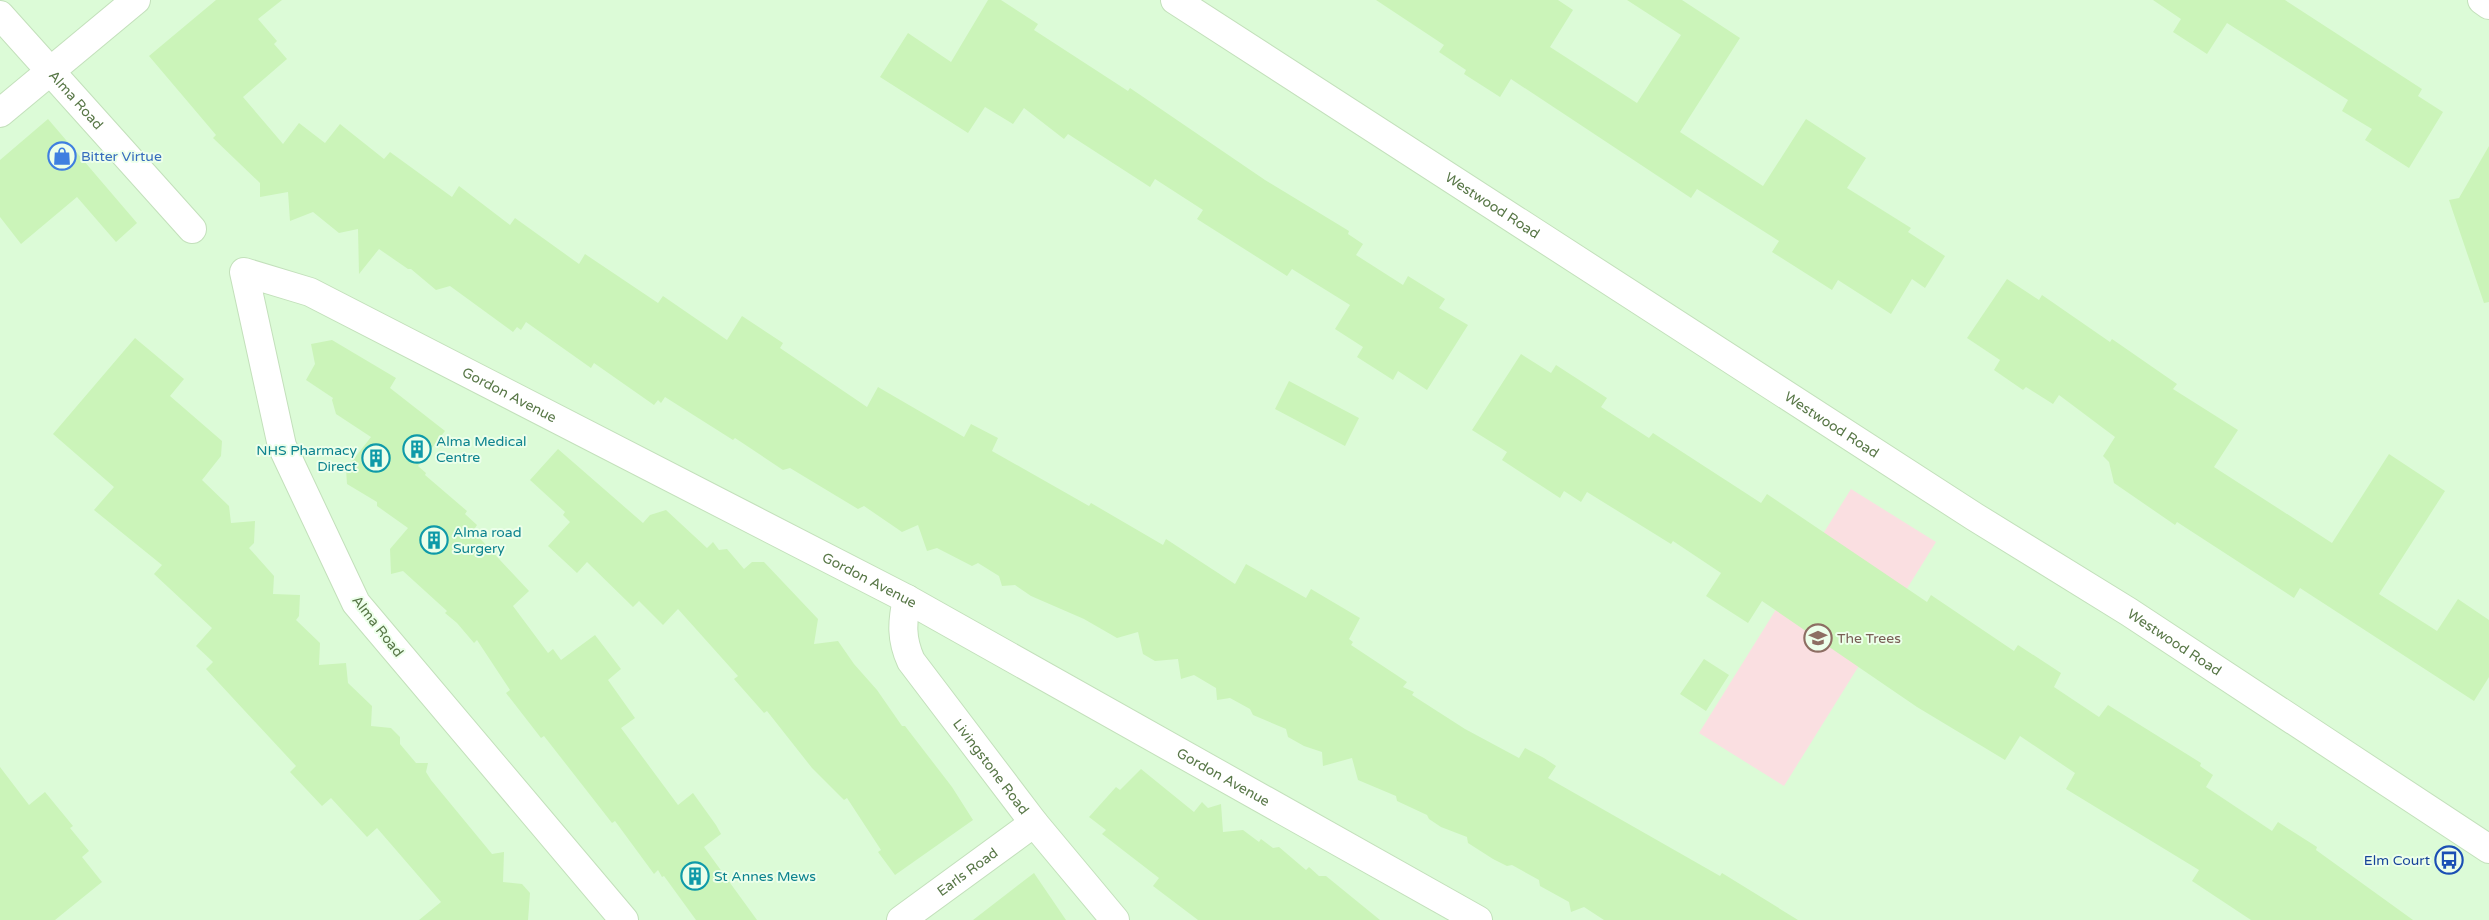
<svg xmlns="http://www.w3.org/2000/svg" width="2489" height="920" viewBox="0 0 2489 920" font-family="'Varela Round',sans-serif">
	<rect width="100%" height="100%" fill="#e5fde3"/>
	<path fill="#dcfbd7" d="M 0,0 L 2489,0 L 2489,920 L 0,920 Z"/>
	<path fill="#fadfe1" d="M 1851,489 L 1936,542 L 1784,786 L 1699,733 Z"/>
	<path fill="#cbf4b9" d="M 216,0 L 282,0 L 258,19 L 277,41 L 274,44 L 287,59 L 243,97 L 283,144 L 299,123 L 325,143 L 340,124 L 384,159 L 390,152 L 452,197 L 459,186 L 510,225 L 515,218 L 579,264 L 585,254 L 658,303 L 663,296 L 727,340 L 742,316 L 783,343 L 780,348 L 867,407 L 878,387 L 964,437 L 971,424 L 998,438 L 992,451 L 1089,506 L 1091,503 L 1163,545 L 1166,539 L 1235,584 L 1246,564 L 1306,598 L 1311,589 L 1360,618 L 1349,639 L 1353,642 L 1351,645 L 1407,682 L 1403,687 L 1414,692 L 1412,695 L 1465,729 L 1519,758 L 1525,748 L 1544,758 L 1556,766 L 1548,778 L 1720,876 L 1722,873 L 1798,920 L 1604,920 L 1584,907 L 1571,912 L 1569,902 L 1540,886 L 1539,880 L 1512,865 L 1507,866 L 1493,859 L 1468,843 L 1467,837 L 1441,827 L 1429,819 L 1427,815 L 1397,801 L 1396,796 L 1358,780 L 1352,758 L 1323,766 L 1322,752 L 1304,746 L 1288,737 L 1286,729 L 1253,715 L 1250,709 L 1230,698 L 1217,700 L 1216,688 L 1194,675 L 1181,679 L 1178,659 L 1155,661 L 1143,654 L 1138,632 L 1117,638 L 1084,619 L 1031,596 L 1015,585 L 1002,586 L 999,576 L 978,563 L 972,566 L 937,548 L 927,551 L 918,525 L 902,532 L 864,506 L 858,509 L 790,468 L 783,470 L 735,438 L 733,440 L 665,397 L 661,403 L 658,400 L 654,405 L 594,363 L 591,368 L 526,322 L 521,330 L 517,327 L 513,332 L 450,286 L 436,290 L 411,269 L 408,269 L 379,249 L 359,274 L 358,229 L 339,233 L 313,212 L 290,221 L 288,192 L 260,197 L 260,183 L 213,138 L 216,135 L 149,56 Z
		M 988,0 L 1001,0 L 1038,24 L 1034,30 L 1128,91 L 1130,88 L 1265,180 L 1349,231 L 1348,234 L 1363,244 L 1356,255 L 1403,285 L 1408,276 L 1445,299 L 1439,308 L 1468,325 L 1427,390 L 1398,371 L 1393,380 L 1357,357 L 1363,347 L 1335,329 L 1350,305 L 1292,269 L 1287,276 L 1197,219 L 1203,210 L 1155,179 L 1150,187 L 1068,134 L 1064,139 L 1024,108 L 1013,124 L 985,107 L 968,133 L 880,77 L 908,33 L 951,62 Z
		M 1376,0 L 1558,0 L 1573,10 L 1550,47 L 1637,103 L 1681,35 L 1627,0 L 1682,0 L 1740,38 L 1680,132 L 1763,186 L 1806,119 L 1866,158 L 1847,188 L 1911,228 L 1908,232 L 1945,256 L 1925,288 L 1912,279 L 1891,314 L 1838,280 L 1832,290 L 1772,252 L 1779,241 L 1697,189 L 1691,198 L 1511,79 L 1500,97 L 1464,74 L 1466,70 L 1439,52 L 1444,45 Z
		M 2153,0 L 2285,0 L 2422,89 L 2418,96 L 2443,112 L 2409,168 L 2365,140 L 2372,129 L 2342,111 L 2348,100 L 2227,23 L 2207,54 L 2173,32 L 2181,19 Z
		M 48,119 L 137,223 L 116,242 L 77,197 L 21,244 L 0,217 L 0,160 Z
		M 2489,146 L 2489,302 L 2484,303 L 2449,200 L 2459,198 Z
		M 2007,279 L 2039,300 L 2042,295 L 2110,342 L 2112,339 L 2177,384 L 2173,389 L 2238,430 L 2214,467 L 2332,543 L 2389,454 L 2445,491 L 2379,594 L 2437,631 L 2458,599 L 2489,620 L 2489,677 L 2474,701 L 2300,588 L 2294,598 L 2177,522 L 2175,525 L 2114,483 L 2109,462 L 2103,456 L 2115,437 L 2059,395 L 2053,404 L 2026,387 L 2023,390 L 1994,370 L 2000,360 L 1967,338 Z
		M 135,338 L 184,379 L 170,396 L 222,441 L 221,456 L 202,480 L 229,506 L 231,523 L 255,521 L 254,543 L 249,548 L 274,576 L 273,594 L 300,595 L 299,616 L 296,620 L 320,643 L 319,665 L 346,663 L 348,683 L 372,706 L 371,726 L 391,728 L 400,737 L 400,744 L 416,763 L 428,763 L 426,772 L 431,780 L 492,854 L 504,852 L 503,882 L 522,884 L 530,893 L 528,920 L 419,920 L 441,902 L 377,828 L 367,837 L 331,798 L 322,806 L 290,772 L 296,766 L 206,669 L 213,662 L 196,646 L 212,628 L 154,574 L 162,565 L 94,510 L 114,487 L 53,434 Z
		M 332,340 L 396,378 L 390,388 L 445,431 L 418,466 L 426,473 L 425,475 L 467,511 L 465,514 L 477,525 L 473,531 L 529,591 L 513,606 L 548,653 L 553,649 L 561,660 L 595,635 L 621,669 L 608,680 L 635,718 L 621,728 L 678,805 L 693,793 L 716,825 L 721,834 L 704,847 L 757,920 L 696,920 L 664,876 L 662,877 L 658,870 L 654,874 L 615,821 L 612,823 L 544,736 L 541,738 L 506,693 L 510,690 L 477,640 L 474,643 L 457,623 L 445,613 L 447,611 L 403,571 L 391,574 L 390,549 L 408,528 L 377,506 L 377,502 L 347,484 L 346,469 L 371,437 L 336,414 L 332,400 L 333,398 L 306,380 L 315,364 L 311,344 Z
		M 1521,354 L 1551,373 L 1556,365 L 1607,398 L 1601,407 L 1649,438 L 1653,433 L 1761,503 L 1767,494 L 1927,602 L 1931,595 L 2014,651 L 2018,645 L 2061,673 L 2054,687 L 2099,717 L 2108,705 L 2201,763 L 2200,766 L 2213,775 L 2206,787 L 2272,831 L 2278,822 L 2317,847 L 2316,850 L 2413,920 L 2251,920 L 2192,881 L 2199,870 L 2066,789 L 2075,773 L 2020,736 L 2005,760 L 1917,707 L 1762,601 L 1748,623 L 1706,596 L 1721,573 L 1673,541 L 1671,544 L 1587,492 L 1581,502 L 1564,491 L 1560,498 L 1502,460 L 1507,452 L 1472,430 Z
		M 1289,381 L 1359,418 L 1345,446 L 1275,409 Z
		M 558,449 L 643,523 L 650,515 L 666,510 L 707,548 L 713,542 L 719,550 L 727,549 L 744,569 L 752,562 L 764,562 L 818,619 L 814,644 L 838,641 L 854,664 L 877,690 L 902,726 L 905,726 L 952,787 L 973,820 L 895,875 L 878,852 L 881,850 L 847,798 L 844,800 L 812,768 L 767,711 L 764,713 L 734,679 L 738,676 L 678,609 L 663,625 L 639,601 L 633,607 L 587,562 L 577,573 L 548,546 L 570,522 L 563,515 L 565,512 L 530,480 Z
		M 1704,659 L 1729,675 L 1706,711 L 1680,694 Z
		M 0,767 L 29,805 L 45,792 L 73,826 L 70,828 L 89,851 L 82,857 L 102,882 L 55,920 L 0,920 Z
		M 1141,769 L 1194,812 L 1202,802 L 1208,808 L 1221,804 L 1223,832 L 1243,830 L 1259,842 L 1261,839 L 1273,848 L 1279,847 L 1306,870 L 1309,867 L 1319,876 L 1326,876 L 1380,920 L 1198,920 L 1153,886 L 1159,878 L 1102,834 L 1106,830 L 1089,817 L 1116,787 L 1120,790 Z
		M 1034,873 L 1066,920 L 973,920 Z"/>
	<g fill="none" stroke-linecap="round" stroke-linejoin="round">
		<g stroke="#c3e0bb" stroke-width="30">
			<g id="minor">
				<path id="s1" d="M 1175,0 L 1975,517 L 2129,612 L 2489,849"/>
				<path d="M 2482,0 L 2489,5"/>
				<path id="s2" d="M 0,15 L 192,229"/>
				<path d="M 0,113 L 136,0"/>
				<path id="s3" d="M 907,599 C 902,622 901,639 911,661 L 1034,823 L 1115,920"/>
				<path id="s4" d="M 624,920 L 356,603 L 282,446 L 244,272 L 310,292 L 907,599 L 1478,920"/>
				<path id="s5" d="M 901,920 L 1034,823"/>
			</g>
		</g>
		<use href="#minor" stroke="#fff" stroke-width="28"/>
	</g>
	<defs>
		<g id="shop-ring" transform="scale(1.4375)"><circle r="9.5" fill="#ecffea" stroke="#3f7fe0" stroke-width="1.5"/><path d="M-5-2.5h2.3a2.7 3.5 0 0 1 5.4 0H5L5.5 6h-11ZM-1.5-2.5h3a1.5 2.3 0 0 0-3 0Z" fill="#3f7fe0"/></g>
		<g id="building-ring" transform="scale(1.4375)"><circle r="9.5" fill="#ecffea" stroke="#0f9aa8" stroke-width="1.5"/><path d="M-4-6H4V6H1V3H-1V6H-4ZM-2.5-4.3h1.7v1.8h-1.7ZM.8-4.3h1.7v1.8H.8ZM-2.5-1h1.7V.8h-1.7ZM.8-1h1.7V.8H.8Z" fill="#0f9aa8"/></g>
		<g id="school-ring" transform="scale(1.4375)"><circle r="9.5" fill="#ecffea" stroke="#8d6e63" stroke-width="1.5"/><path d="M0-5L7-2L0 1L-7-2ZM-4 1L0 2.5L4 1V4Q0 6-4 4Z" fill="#8d6e63"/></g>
		<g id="bus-ring" transform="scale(1.4375)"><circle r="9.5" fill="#ecffea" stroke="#1a4fb4" stroke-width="1.5"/><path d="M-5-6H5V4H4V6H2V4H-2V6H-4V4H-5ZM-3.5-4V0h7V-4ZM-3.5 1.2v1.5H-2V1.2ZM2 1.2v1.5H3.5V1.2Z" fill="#1a4fb4"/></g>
	</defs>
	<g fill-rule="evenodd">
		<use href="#shop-ring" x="62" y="156"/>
		<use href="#building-ring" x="417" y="449"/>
		<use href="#building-ring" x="376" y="458"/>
		<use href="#building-ring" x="434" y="540"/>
		<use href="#school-ring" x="1818" y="638"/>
		<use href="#bus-ring" x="2449" y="860"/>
		<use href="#building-ring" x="695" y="876"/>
	</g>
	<g text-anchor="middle" stroke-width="4" stroke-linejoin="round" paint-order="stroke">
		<g font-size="14" fill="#587747" stroke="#ecffea">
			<text dy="5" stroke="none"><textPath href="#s2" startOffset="114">Alma Road</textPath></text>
			<text dy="5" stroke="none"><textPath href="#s1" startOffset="378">Westwood Road</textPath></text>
			<text dy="5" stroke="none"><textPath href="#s4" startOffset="1060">Gordon Avenue</textPath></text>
			<text dy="5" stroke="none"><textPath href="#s1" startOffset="782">Westwood Road</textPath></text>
			<text dy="5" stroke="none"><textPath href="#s4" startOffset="1465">Gordon Avenue</textPath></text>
			<text transform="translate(378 626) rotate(52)" y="5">Alma Road</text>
			<text dy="5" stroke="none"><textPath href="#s1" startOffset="1188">Westwood Road</textPath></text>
			<text dy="5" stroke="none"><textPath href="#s3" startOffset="196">Livingstone Road</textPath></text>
			<text dy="5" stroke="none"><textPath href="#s4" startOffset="1870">Gordon Avenue</textPath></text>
			<text dy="5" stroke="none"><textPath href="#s5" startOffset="82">Earls Road</textPath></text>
		</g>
		<g font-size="14" fill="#366cbe" stroke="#ecffea" text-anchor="start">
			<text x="81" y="161">Bitter Virtue</text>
		</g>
		<g font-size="14" fill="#0d838f" stroke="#ecffea" text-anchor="start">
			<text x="436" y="446">Alma Medical<tspan x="436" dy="16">Centre</tspan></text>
			<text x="357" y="455" text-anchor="end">NHS Pharmacy<tspan x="357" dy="16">Direct</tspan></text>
			<text x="453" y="537">Alma road<tspan x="453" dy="16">Surgery</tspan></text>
			<text x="714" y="881">St Annes Mews</text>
		</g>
		<g font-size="14" fill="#785e54" stroke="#ecffea" text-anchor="start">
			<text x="1837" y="643">The Trees</text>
		</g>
		<g font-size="14" fill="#164399" stroke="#ecffea" text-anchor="end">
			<text x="2430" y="865">Elm Court</text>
		</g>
	</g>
</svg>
